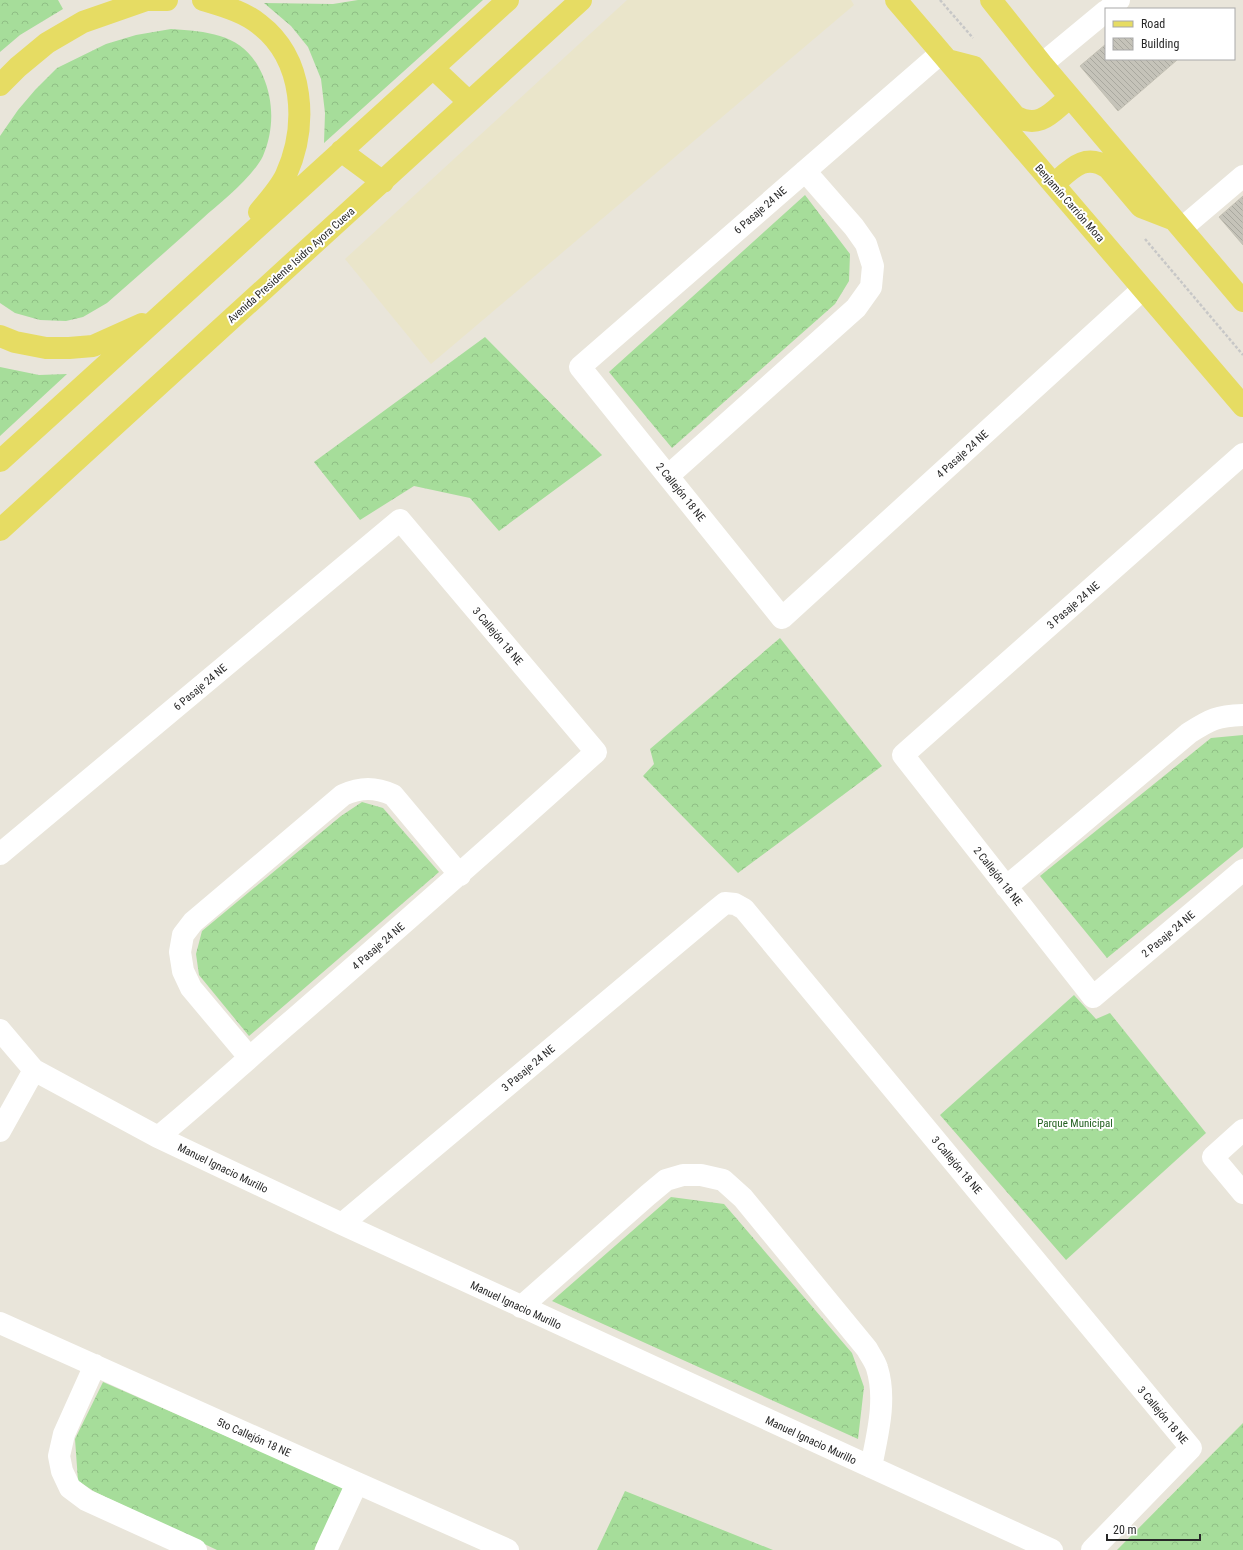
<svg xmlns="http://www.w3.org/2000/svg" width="1243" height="1550" viewBox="0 0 1243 1550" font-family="'Roboto Condensed',sans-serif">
	<defs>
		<pattern id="forest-crowns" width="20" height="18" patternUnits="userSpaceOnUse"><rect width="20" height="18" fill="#a6dd9a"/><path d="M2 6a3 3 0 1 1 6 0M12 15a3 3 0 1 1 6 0" fill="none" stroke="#8fbe85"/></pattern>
		<pattern id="building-back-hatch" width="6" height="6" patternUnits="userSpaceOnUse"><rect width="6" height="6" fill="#c5c3b9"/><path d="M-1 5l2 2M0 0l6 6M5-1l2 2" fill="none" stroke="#a9a89f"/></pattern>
	</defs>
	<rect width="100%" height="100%" fill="#e9e5da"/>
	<path fill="#eae5ca" d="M 627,0 L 851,0 L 854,5 L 431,364 L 345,259 Z"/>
	<path fill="url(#forest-crowns)" d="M 0,0 L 58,0 L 63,9 L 20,35 L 0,52 Z
		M 358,0 L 483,0 L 324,143 L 325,113 L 321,79 L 308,47 L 291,26 L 264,3 L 333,4 Z
		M 171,29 C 212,32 245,34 263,76 C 274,102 274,130 263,156 C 252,178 221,202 202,219 C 171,247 139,275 107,303 L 83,317 L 66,321 L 40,320 L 15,313 L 0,303 L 0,136 L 18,110 L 35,90 L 57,68 L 106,44 L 136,35 Z
		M 805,195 L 850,254 L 849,281 L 835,304 L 672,448 L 609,372 Z
		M 485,337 L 602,455 L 499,531 L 470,498 L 414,486 L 360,520 L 314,462 Z
		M 0,367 L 39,375 L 67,374 L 0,436 Z
		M 780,638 L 882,766 L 738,873 L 643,776 L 654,764 L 650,749 Z
		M 1243,735 L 1243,847 L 1107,958 L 1040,876 L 1211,738 Z
		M 362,802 L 383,808 L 439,872 L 249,1036 L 199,975 L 196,954 L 202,931 L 341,816 Z
		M 1074,995 L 1096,1019 L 1110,1013 L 1206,1133 L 1066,1260 L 940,1115 Z
		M 671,1197 L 724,1204 L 852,1353 L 864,1387 L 858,1439 L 552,1301 Z
		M 103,1382 L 345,1488 L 314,1550 L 217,1550 L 95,1492 L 78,1481 L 75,1439 Z
		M 1243,1423 L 1243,1550 L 1117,1550 Z
		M 625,1491 L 773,1550 L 597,1550 Z"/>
	<path fill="url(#building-back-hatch)" stroke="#c4c1b4" d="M 1106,44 L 1106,59 L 1177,60 L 1118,111 L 1080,66 Z
		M 1243,196 L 1243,245 L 1219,217 Z"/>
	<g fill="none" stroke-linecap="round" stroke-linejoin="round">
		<path stroke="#c7c7c7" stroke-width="2.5" stroke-dasharray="3 2" stroke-linecap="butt" d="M 940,0 L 973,38
			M 1145,239 L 1243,355"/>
		<path stroke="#fff" stroke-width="22" d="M 1109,9 L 1119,0
			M 941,53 L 580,367 L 782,618 L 1143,289
			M 1042,64 L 1106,11
			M 1182,228 L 1243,176
			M 1243,454 L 903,755 L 1093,997 L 1243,870
			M 668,476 L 856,308 L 871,287 L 873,266 L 866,244 L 854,227 L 805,171
			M 0,854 L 400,520 L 596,752 C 496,842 396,930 295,1018 C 249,1057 205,1099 158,1137
			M 1006,887 L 1189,733 C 1211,719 1217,716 1243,715
			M 0,1030 L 34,1070 L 158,1137 L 342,1224 L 1052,1550
			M 249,1057 L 191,988 L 183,971 L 180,952 L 183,935 L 193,922 L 343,795 C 361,787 375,787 393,795 L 460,875
			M 1243,1130 L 1213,1157 L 1243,1193
			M 0,1131 L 34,1070
			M 342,1224 L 714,912 L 725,903 L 735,904 L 744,909 L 1191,1448 L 1092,1550
			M 521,1307 L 648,1195 L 666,1180 L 683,1175 L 701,1175 L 723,1180 L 743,1198 L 867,1349 C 870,1355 875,1361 877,1368 C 887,1400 877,1436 871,1467
			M 0,1323 L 357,1483 L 508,1550
			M 95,1365 L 64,1434 L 59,1456 L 62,1471 L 70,1488 L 86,1500 L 196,1550
			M 326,1550 L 357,1483"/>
		<path stroke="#e6dc63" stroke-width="22" d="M 203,0 C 222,6 243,11 259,24 C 305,59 308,126 286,175 C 280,188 268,201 259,212
			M 896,0 L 1243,406
			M 991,0 L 1042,64 L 1243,301
			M 947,60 L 974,67 L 1015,116 C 1040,130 1052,112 1070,97
			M 433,68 L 469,102
			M 0,85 L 18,67 L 47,43 L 83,22 L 146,0 L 167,0
			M 341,151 L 383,182
			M 1054,184 C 1071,169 1085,152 1108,168 L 1141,207 L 1172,219
			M 0,336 L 15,342 L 46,348 L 69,348 L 93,346 L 142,324
			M 0,461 L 508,0
			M 0,530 L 581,0"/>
	</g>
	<g text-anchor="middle" stroke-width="4" stroke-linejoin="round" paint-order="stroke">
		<g font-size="11" fill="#282828" stroke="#fff">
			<text transform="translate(1070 203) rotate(49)" y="4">Benjamín Carrión Mora</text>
			<text transform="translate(760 210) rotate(-41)" y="4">6 Pasaje 24 NE</text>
			<text transform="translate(291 265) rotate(-42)" y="4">Avenida Presidente Isidro Ayora Cueva</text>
			<text transform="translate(962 454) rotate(-42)" y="4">4 Pasaje 24 NE</text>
			<text transform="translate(681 492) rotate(51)" y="4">2 Callejón 18 NE</text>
			<text transform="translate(1073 605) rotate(-41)" y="4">3 Pasaje 24 NE</text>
			<text transform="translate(498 636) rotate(50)" y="4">3 Callejón 18 NE</text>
			<text transform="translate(200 687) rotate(-40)" y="4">6 Pasaje 24 NE</text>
			<text transform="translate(998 876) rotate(52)" y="4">2 Callejón 18 NE</text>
			<text transform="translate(1168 934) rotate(-40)" y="4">2 Pasaje 24 NE</text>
			<text transform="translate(378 946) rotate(-41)" y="4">4 Pasaje 24 NE</text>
			<text transform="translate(528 1068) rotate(-40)" y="4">3 Pasaje 24 NE</text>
			<text transform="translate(957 1165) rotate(50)" y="4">3 Callejón 18 NE</text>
			<text transform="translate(223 1168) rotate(26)" y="4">Manuel Ignacio Murillo</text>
			<text transform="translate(516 1305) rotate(25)" y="4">Manuel Ignacio Murillo</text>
			<text transform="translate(1163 1415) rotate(50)" y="4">3 Callejón 18 NE</text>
			<text transform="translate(254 1437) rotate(24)" y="4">5to Callejón 18 NE</text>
			<text transform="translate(811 1440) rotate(25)" y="4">Manuel Ignacio Murillo</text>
		</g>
		<g font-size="11" fill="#215f1e" stroke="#fff">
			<text x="1075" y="1127">Parque Municipal</text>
		</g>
	</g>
	<rect x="1105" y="8" width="130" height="52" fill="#ffffff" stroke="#a9a9a9"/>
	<rect x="1113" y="21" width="20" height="6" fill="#e6dc63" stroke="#a9a9a9"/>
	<text x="1141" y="28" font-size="12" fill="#282828">Road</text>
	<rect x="1113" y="38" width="20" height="12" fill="url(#building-back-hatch)" stroke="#a9a9a9"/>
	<text x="1141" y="48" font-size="12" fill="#282828">Building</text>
	<path d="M1107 1534v6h93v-6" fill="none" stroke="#282828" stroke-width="2"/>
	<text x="1113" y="1534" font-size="12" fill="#282828" stroke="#ffffff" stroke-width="3" paint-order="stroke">20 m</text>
</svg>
